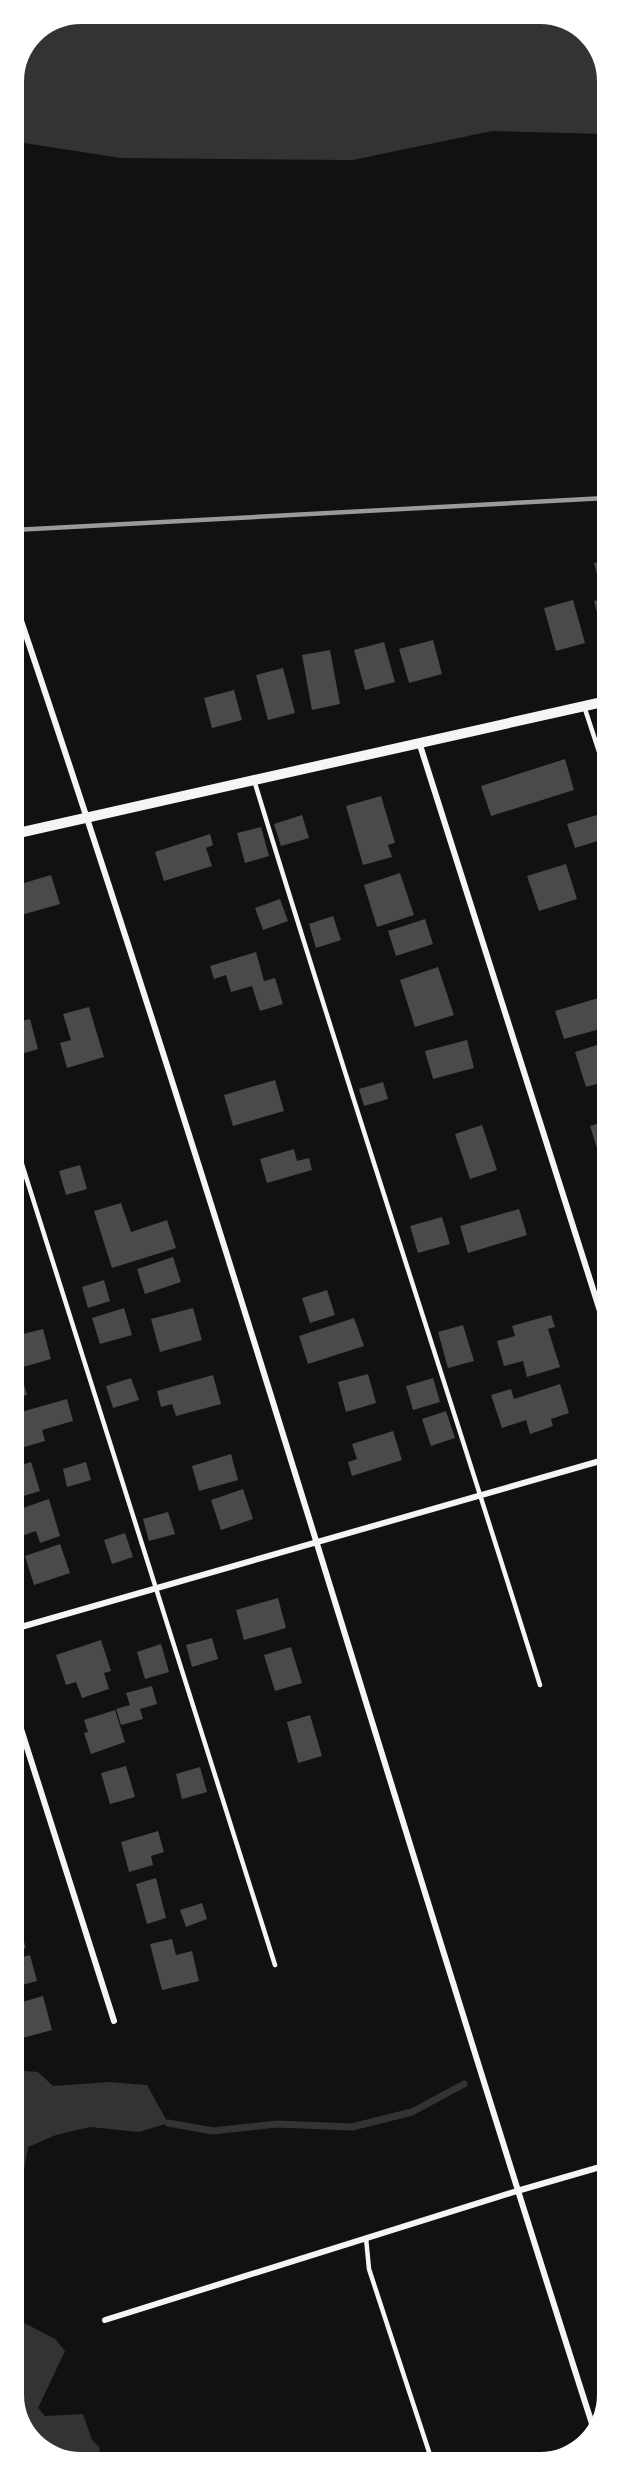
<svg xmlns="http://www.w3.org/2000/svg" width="621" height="2476" viewBox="0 0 621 2476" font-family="'PT Sans',sans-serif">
	<rect width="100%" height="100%" fill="#111"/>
	<path fill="#333" d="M 81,14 L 548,14 L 587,33 L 606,68 L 606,134 L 492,131 L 353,160 L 121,158 L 24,143 L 14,147 L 14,81 L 34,33 Z
		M 15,2070 L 38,2072 L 53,2086 L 109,2082 L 147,2085 L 168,2123 L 139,2132 L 90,2127 L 56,2135 L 28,2147 L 22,2181 L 15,2193 Z
		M 15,2318 L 55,2339 L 65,2351 L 38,2408 L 45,2416 L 83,2414 L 92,2440 L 100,2448 L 95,2462 L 73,2462 L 34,2443 L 15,2408 Z"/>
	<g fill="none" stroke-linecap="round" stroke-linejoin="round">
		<path stroke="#333" stroke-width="7" d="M 168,2123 L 213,2131 L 277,2124 L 352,2127 L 412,2112 L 464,2084"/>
	</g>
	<path fill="#4a4a4a" d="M 607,560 L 607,625 L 601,627 L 594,601 L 604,599 L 594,563 Z
		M 573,600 L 585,643 L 556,651 L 544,608 Z
		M 433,640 L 442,674 L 409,683 L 399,649 Z
		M 384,642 L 395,682 L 365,690 L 354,650 Z
		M 330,650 L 340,704 L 312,710 L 302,655 Z
		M 283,668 L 295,713 L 268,720 L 256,675 Z
		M 234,690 L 242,720 L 212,728 L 204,698 Z
		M 14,733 L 21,755 L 14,757 Z
		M 565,759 L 574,790 L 491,816 L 481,786 Z
		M 381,796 L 395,843 L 388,845 L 392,857 L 363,865 L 346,806 Z
		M 607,812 L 607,838 L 575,848 L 567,824 Z
		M 302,815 L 309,838 L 281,846 L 274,824 Z
		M 261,827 L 269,856 L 245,863 L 237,833 Z
		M 210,834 L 213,845 L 206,848 L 212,866 L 164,881 L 155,852 Z
		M 566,864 L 577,899 L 539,911 L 527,876 Z
		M 400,873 L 414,915 L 377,927 L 364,885 Z
		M 51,875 L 60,904 L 18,916 L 14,903 L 14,886 Z
		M 280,899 L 288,921 L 263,930 L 255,908 Z
		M 333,916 L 341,940 L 316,948 L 309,924 Z
		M 425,919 L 433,944 L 396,956 L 388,931 Z
		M 256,952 L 264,981 L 275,978 L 283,1004 L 260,1011 L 252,986 L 231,992 L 226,975 L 214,979 L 210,966 Z
		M 438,967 L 454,1015 L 415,1027 L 400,980 Z
		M 605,996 L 607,1027 L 564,1039 L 555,1011 Z
		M 89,1007 L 104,1057 L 67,1068 L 60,1043 L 71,1040 L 63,1014 Z
		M 30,1019 L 38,1049 L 14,1056 L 14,1023 Z
		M 467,1040 L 474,1068 L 433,1079 L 425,1051 Z
		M 603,1043 L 607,1054 L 607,1095 L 601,1097 L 597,1084 L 586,1087 L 575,1052 Z
		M 275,1080 L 284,1111 L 233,1126 L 224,1095 Z
		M 383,1082 L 388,1099 L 364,1106 L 359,1089 Z
		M 607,1121 L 607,1156 L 600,1158 L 590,1126 Z
		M 482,1125 L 497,1170 L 470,1179 L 455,1134 Z
		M 294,1149 L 297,1161 L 309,1158 L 312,1170 L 267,1183 L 260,1159 Z
		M 80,1165 L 87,1189 L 66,1195 L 59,1171 Z
		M 121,1203 L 131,1232 L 167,1220 L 176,1248 L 112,1268 L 94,1211 Z
		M 519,1209 L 527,1235 L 468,1253 L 460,1226 Z
		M 442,1217 L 450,1244 L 418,1253 L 410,1226 Z
		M 173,1257 L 181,1282 L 145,1294 L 137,1269 Z
		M 104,1280 L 110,1301 L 88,1308 L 82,1287 Z
		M 327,1290 L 335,1315 L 310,1323 L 302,1298 Z
		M 124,1308 L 132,1335 L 100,1344 L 92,1318 Z
		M 193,1308 L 202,1340 L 160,1352 L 151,1319 Z
		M 551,1315 L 555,1327 L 548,1329 L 560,1367 L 527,1377 L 523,1361 L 504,1366 L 497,1341 L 515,1336 L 512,1326 Z
		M 354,1318 L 364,1346 L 308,1364 L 299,1336 Z
		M 463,1325 L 474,1361 L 448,1368 L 438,1332 Z
		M 43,1329 L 51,1359 L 23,1367 L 15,1336 Z
		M 19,1366 L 27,1395 L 14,1399 L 14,1368 Z
		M 368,1374 L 376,1403 L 346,1412 L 338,1382 Z
		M 213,1375 L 221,1404 L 176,1416 L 172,1404 L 161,1407 L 157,1391 Z
		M 131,1378 L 139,1400 L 113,1408 L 106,1386 Z
		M 433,1378 L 440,1402 L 413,1410 L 406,1386 Z
		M 560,1384 L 569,1413 L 551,1419 L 553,1426 L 530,1434 L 526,1420 L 502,1428 L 491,1395 L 511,1389 L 514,1399 Z
		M 67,1399 L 73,1421 L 42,1430 L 45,1441 L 14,1450 L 14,1414 Z
		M 446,1411 L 455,1438 L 431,1446 L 422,1419 Z
		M 393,1431 L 402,1460 L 352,1476 L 348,1462 L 357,1459 L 352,1444 Z
		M 231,1454 L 238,1480 L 199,1491 L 192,1466 Z
		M 31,1462 L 40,1491 L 14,1499 L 14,1467 Z
		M 86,1462 L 91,1480 L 67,1487 L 63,1469 Z
		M 243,1489 L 253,1519 L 221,1530 L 211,1500 Z
		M 49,1499 L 60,1536 L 40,1543 L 36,1531 L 19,1537 L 14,1523 L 14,1511 Z
		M 168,1512 L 175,1534 L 149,1541 L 143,1519 Z
		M 125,1533 L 133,1557 L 112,1564 L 104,1540 Z
		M 60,1544 L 70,1573 L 34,1585 L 25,1556 Z
		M 278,1598 L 286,1628 L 244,1640 L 236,1610 Z
		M 212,1638 L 218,1659 L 192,1667 L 186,1645 Z
		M 101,1640 L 111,1671 L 104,1673 L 109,1689 L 82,1698 L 76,1682 L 66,1685 L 56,1655 Z
		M 161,1644 L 169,1672 L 145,1679 L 137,1652 Z
		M 291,1647 L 302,1683 L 275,1691 L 264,1655 Z
		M 152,1686 L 157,1704 L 140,1709 L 143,1719 L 121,1725 L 116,1709 L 130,1705 L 126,1693 Z
		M 115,1710 L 125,1742 L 91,1754 L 84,1733 L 88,1732 L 84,1720 Z
		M 310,1715 L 322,1756 L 298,1763 L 287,1722 Z
		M 126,1766 L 135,1797 L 110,1804 L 101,1773 Z
		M 200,1767 L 207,1792 L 182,1799 L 176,1774 Z
		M 158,1831 L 164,1852 L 151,1856 L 153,1865 L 129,1872 L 121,1842 Z
		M 156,1878 L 166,1918 L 147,1924 L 136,1884 Z
		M 202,1903 L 207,1919 L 186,1927 L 180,1910 Z
		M 14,1919 L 17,1919 L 26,1948 L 14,1951 Z
		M 172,1939 L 176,1955 L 192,1951 L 199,1981 L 162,1990 L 150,1944 Z
		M 30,1955 L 37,1981 L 15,1987 L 15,1959 Z
		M 43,1996 L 52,2030 L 15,2040 L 15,2004 Z"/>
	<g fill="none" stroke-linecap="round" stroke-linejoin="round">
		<path stroke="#f5f5f5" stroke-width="4.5" d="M 584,706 L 607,776
			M 254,780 C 346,1083 446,1383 540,1685
			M 14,1139 L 275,1965
			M 366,2238 L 369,2269 L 432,2461"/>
		<path stroke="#f5f5f5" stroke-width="6" d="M 14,600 C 220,1206 398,1821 594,2430
			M 419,742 L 607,1333
			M 14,1629 L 607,1459
			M 14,1707 L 114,2021
			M 105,2320 L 517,2191 L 607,2165"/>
		<path stroke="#f5f5f5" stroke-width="10" d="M 14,834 L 607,701"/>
		<path stroke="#9a9a9a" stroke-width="4.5" d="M 14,530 L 606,498"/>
	</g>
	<path d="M0 0H621V2476H0ZM81 24H540A57 57 0 0 1 597 81V2395A57 57 0 0 1 540 2452H81A57 57 0 0 1 24 2395V81A57 57 0 0 1 81 24Z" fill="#fff" fill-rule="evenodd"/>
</svg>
